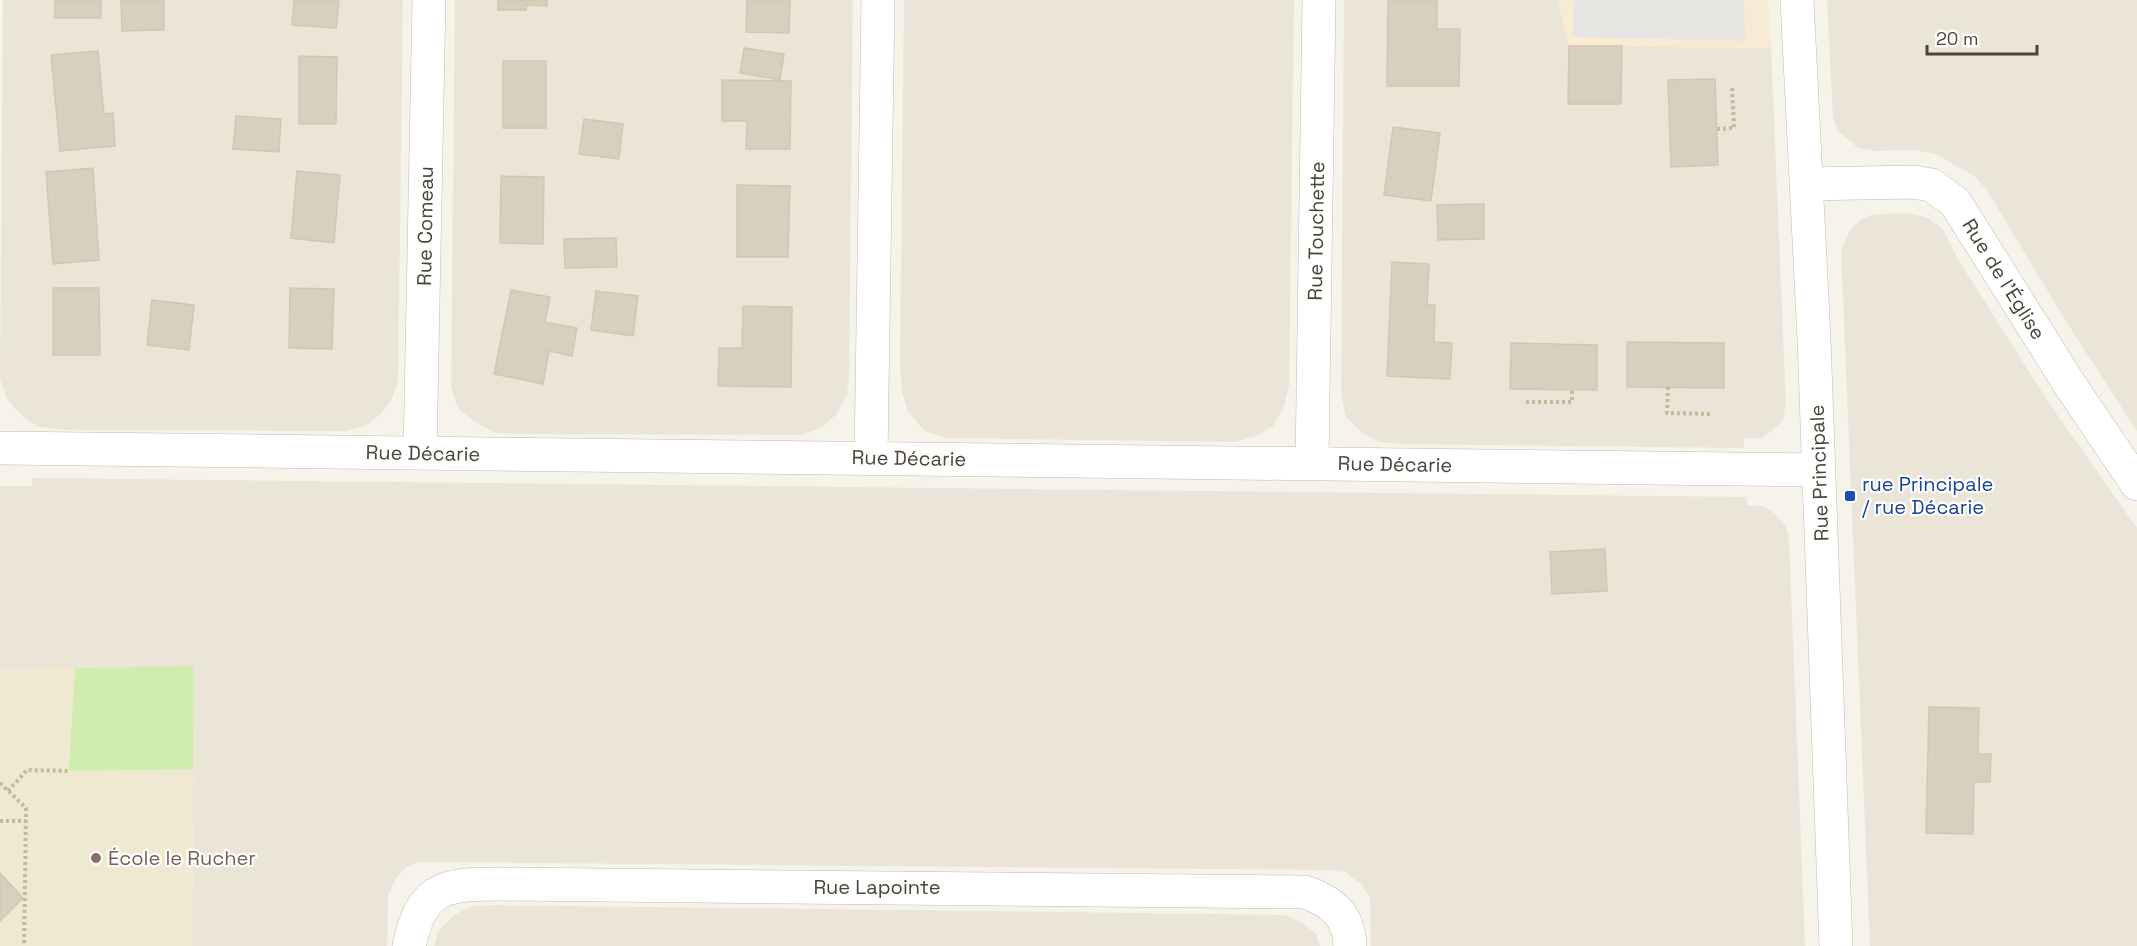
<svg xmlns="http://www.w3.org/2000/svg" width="2137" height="946" viewBox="0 0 2137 946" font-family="'Space Grotesk',sans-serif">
	<rect width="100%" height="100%" fill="#f6f3ea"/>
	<path fill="#eae5d7" d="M 3,0 L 403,0 L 398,381 L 392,399 L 381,414 L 365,426 L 345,431 L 65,430 L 39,427 L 23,417 L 7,399 L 0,380 Z
		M 455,0 L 853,0 L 849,373 L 847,395 L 836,415 L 820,428 L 802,435 L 519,434 L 496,433 L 476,423 L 458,408 L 451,387 Z
		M 904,0 L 1294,0 L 1289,386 L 1284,407 L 1273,426 L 1254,437 L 1234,442 L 946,438 L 925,431 L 908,412 L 902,392 L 900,364 Z
		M 1344,0 L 1558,0 L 1569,46 L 1771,48 L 1786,404 L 1783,420 L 1772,431 L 1760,439 L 1744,438 L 1744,448 L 1403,444 L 1379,442 L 1361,432 L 1346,417 L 1341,393 Z
		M 1827,0 L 2137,0 L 2137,431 L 2067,323 L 1987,190 L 1974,176 L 1936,154 L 1915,150 L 1876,151 L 1858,148 L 1837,130 L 1833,117 Z
		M 1905,213 L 1926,217 L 1943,229 L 1959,261 L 2051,406 L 2137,528 L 2137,946 L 1870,946 L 1841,251 L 1849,231 L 1860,220 L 1871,215 Z
		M 32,478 L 1747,497 L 1747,505 L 1763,506 L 1775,514 L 1786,527 L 1789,538 L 1805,946 L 1371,946 L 1370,898 L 1361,884 L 1345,872 L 1325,870 L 419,862 L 406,867 L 395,880 L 388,895 L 387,946 L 192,946 L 194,667 L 0,669 L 0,486 L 32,486 Z
		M 498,905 L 1285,915 L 1302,922 L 1316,934 L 1320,946 L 434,946 L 439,930 L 454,915 L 472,906 Z"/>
	<path fill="#f9ead4" d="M 1558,0 L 1768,0 L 1771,48 L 1569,46 Z"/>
	<path fill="#f0e9d2" d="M 194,666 L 192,946 L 0,946 L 0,669 Z"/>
	<path fill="#cfedaf" d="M 194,666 L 193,769 L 69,771 L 75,668 Z"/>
	<path fill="#e7e5e1" d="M 1574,0 L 1744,0 L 1745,41 L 1573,37 Z"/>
	<path fill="#d9cfbe" stroke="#d4c7b0" stroke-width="1.5" d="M 55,0 L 101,0 L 101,18 L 55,18 Z
		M 121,0 L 164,0 L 164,30 L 122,31 Z
		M 294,0 L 339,0 L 336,28 L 292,25 Z
		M 498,0 L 547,0 L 547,6 L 526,5 L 526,10 L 498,10 Z
		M 747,0 L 790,0 L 789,33 L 746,32 Z
		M 1388,0 L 1437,0 L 1437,29 L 1460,29 L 1459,86 L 1387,86 Z
		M 1569,46 L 1622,46 L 1621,104 L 1568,104 Z
		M 744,48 L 784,54 L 780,80 L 740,73 Z
		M 98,51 L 104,114 L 113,113 L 115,146 L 60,151 L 51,55 Z
		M 299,56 L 337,57 L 336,124 L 299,124 Z
		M 503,61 L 546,61 L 546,128 L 503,128 Z
		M 1715,79 L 1718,165 L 1671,167 L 1668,80 Z
		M 722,80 L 791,81 L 790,149 L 746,149 L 747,121 L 722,121 Z
		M 236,116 L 281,119 L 279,152 L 233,149 Z
		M 584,119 L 623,124 L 619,159 L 579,154 Z
		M 1393,127 L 1440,133 L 1431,201 L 1384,195 Z
		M 93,168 L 99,260 L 53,264 L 46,172 Z
		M 297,171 L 340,175 L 334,243 L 291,238 Z
		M 501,176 L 544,177 L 543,244 L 500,243 Z
		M 737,185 L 790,186 L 788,257 L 737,257 Z
		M 1484,204 L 1484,239 L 1438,240 L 1437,205 Z
		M 616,238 L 617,267 L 565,268 L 564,239 Z
		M 1392,262 L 1429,264 L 1427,305 L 1435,305 L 1434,342 L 1452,343 L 1450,379 L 1387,376 Z
		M 53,288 L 99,288 L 100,355 L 53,355 Z
		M 290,288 L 334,289 L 332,349 L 289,348 Z
		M 511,290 L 550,297 L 545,322 L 577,328 L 572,356 L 549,351 L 543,384 L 494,374 Z
		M 596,291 L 638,296 L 633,336 L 591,330 Z
		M 152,300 L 194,305 L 189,350 L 147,345 Z
		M 743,306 L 792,307 L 791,387 L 718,386 L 719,348 L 742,348 Z
		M 1627,342 L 1724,343 L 1724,388 L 1627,387 Z
		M 1511,343 L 1597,345 L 1597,390 L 1510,389 Z
		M 1605,549 L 1607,591 L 1552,594 L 1550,552 Z
		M 1929,707 L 1979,708 L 1978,754 L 1991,754 L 1990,782 L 1974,782 L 1973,834 L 1926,833 Z
		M 0,873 L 23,898 L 0,921 Z"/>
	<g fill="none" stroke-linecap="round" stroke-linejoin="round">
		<g stroke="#c2bbab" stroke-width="34">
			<path id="minor" d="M 1807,184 L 1914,182 L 1931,185 L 1955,202 L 2072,388 L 2137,484
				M 0,448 L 1818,470
				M 420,453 L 429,0
				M 871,457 L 878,0
				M 1312,462 L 1319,0
				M 409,946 C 421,889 442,884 496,884 L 1305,892 C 1333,902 1349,915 1350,946"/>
		</g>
		<g stroke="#c2bbab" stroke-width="34">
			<path id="tertiary" d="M 1797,0 L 1814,339 L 1836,946"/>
		</g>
		<path stroke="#c6b89b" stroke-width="4" stroke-dasharray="3 3" stroke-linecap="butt" d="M 1717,129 L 1734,128 L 1732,86
			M 1668,387 L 1667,413 L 1712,414
			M 1526,402 L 1572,402 L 1572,390
			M 0,783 L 26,808 L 24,946
			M 8,791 L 27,770 L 69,771
			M 0,821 L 26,821"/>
		<use href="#minor" stroke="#fff" stroke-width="33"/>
		<use href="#tertiary" stroke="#fff" stroke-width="33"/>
	</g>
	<rect fill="#1a4fb4" stroke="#fff" stroke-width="2" x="1844" y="490" width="12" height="12" rx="3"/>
	<circle fill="#8d6e63" stroke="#fff" stroke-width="2" cx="96" cy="858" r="6"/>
	<g text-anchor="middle" stroke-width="4.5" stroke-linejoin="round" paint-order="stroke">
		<g font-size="20" fill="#4b4437" stroke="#fff">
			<text transform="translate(425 226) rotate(-89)" y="7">Rue Comeau</text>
			<text transform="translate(1316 231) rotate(-89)" y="7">Rue Touchette</text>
			<text transform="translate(2004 279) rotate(58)" y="7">Rue de l'Église</text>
			<text transform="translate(423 453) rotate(1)" y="7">Rue Décarie</text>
			<text transform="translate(909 458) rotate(1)" y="7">Rue Décarie</text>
			<text transform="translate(1395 464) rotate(1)" y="7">Rue Décarie</text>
			<text transform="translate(1819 473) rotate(-92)" y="7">Rue Principale</text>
			<text x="877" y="894">Rue Lapointe</text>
		</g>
		<g font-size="20" fill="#164399" stroke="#fff" text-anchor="start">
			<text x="1862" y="491">rue Principale<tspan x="1862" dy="23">/ rue Décarie</tspan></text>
		</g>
		<g font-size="20" fill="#785e54" stroke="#fff" text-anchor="start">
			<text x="108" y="865">École le Rucher</text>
		</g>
	</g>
	<path d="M1927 45v9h110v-9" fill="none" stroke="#4b4437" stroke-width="3"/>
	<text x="1936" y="45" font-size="18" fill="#4b4437" stroke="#ffffff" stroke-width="4.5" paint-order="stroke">20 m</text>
</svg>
